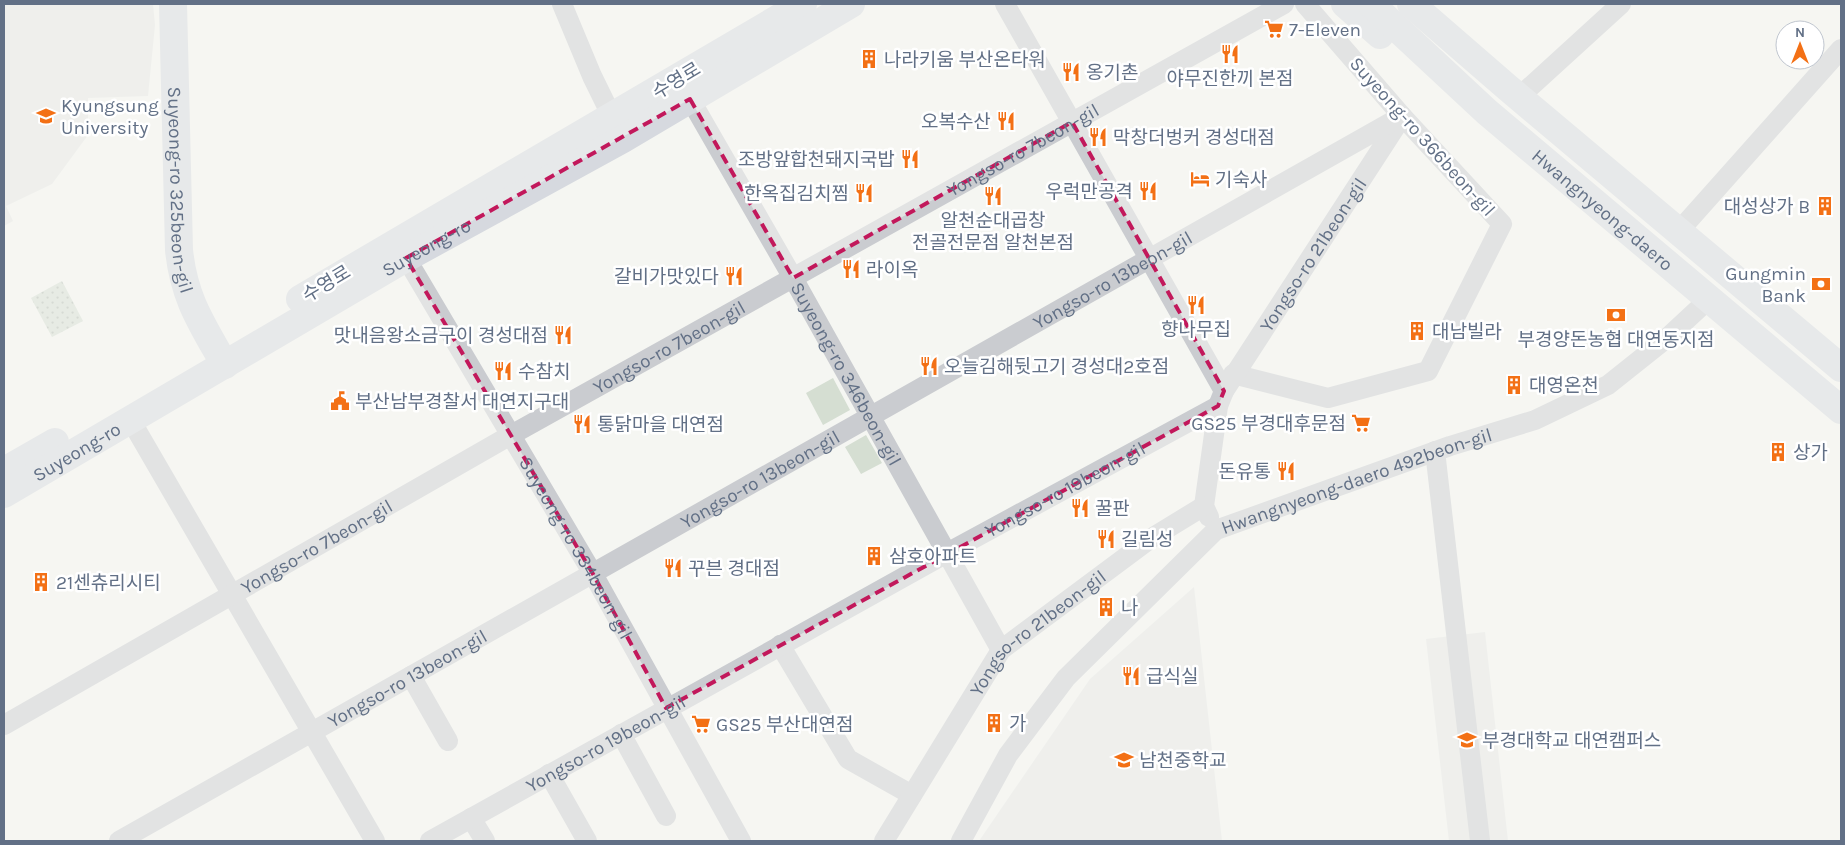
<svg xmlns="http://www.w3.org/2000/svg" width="1845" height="845" viewBox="0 0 1845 845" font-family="Karla,'Noto Sans KR',sans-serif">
	<defs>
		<pattern id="grass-dots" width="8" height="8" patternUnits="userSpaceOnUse" patternTransform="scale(1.25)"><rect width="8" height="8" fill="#d5ded2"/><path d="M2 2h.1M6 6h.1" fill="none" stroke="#b0b8b0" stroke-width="1.8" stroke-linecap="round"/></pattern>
	</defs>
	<rect width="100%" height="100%" fill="#f5f6f2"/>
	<path fill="#e6e7e5" d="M 4,4 L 153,4 L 155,25 L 148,96 L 88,98 L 88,135 L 52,184 L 6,206 L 13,221 L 4,226 Z
		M 1194,587 L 1222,841 L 979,841 L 1090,679 Z
		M 1485,632 L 1508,841 L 1449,841 L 1426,639 Z"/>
	<path fill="url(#grass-dots)" d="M 62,281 L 83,321 L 52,337 L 31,298 Z"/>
	<path fill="#d5ded2" d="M 833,378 L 850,410 L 823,425 L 806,393 Z
		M 866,435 L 882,463 L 861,474 L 845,447 Z"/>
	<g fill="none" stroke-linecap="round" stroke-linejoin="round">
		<g stroke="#caccd0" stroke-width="20">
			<path d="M 562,4 L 592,76 L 617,127"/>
			<path d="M 1005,4 L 1224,391"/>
			<path d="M 1519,97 L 1621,4"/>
			<path id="s1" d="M 690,99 L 793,278 L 1001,650"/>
			<path d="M 1679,231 L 1841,49"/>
			<path id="s2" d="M 406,258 L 593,574 L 741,841"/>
			<path d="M 1233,374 L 1328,398 L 1428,371 L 1502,224 L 1402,116 L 1305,4"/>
			<path d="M 130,419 L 375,841"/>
			<path d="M 1435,451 L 1480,841"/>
			<path id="s3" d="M 1209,517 L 1204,506 L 1218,406 L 1224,391 L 1400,120"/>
			<path d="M 780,645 L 848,759 L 912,795"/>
			<path d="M 411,676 L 448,741"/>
			<path id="s4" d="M 4,725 L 511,435 L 1284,4"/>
			<path d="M 621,734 L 666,816"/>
			<path d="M 549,774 L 587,841"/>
			<path d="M 471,818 L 485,841"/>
			<path id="s5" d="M 119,841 L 1402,116"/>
			<path id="s6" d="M 430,841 L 947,553 L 1218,406"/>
			<path id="s7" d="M 884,841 L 1001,650 L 1150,539 L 1204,506"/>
			<path id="s8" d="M 961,841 L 1008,755 L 1066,678 L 1216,530 L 1450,446 L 1535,420 L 1608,385 L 1667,338 L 1709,299"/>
		</g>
		<g stroke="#d6d9df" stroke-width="28">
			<path id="s9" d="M 173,4 L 179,250 C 184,299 202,324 225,365"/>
			<path d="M 1345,4 L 1380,35"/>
			<path id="s10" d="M 1371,4 L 1487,112 L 1841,410"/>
			<path d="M 1411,4 L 1508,88 L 1841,368"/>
			<path d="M 300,299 L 803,4"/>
			<path d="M 4,471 L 55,442"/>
			<path id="s11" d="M 4,494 L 406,258 L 623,139 L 851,4"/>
		</g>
	</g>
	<path d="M0 0H1845V845H0ZM 690,99 L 793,278 L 1072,122 L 1224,391 L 1218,406 L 666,708 L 593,574 L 406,258 Z" fill="#f5f6f2" fill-opacity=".55" fill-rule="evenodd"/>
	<path fill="none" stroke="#c2185b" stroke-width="4" stroke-dasharray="10 6" stroke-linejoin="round" d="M 690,99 L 793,278 L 1072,122 L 1224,391 L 1218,406 L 666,708 L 593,574 L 406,258 Z"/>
	<defs>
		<g id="supermarket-bare" transform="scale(1.5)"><path d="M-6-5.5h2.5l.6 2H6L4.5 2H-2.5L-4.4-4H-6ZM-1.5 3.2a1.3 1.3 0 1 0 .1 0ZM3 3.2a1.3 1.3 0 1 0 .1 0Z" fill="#f37015" stroke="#fff" stroke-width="2.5" paint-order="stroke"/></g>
		<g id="restaurant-bare" transform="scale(1.5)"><path d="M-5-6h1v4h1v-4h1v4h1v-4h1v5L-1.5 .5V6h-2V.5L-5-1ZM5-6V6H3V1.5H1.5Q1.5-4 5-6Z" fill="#f37015" stroke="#fff" stroke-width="2.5" paint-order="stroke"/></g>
		<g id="building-bare" transform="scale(1.5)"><path d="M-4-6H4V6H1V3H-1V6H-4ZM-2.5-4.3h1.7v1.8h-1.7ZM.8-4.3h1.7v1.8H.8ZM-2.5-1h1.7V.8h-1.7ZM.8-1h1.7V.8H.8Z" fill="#f37015" stroke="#fff" stroke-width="2.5" paint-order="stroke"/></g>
		<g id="university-bare" transform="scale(1.5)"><path d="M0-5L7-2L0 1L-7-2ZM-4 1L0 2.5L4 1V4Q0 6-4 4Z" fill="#f37015" stroke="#fff" stroke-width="2.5" paint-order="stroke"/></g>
		<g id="hotel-bare" transform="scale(1.5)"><path d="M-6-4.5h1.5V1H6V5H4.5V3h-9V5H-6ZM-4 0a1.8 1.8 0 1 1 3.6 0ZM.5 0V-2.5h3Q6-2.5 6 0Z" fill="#f37015" stroke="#fff" stroke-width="2.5" paint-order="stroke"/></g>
		<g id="bank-bare" transform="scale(1.5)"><path d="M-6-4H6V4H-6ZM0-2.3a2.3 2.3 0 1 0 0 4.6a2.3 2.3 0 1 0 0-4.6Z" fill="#f37015" stroke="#fff" stroke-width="2.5" paint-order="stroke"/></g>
		<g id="civic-bare" transform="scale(1.5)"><path d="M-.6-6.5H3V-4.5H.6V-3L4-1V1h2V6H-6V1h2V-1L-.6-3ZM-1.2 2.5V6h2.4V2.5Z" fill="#f37015" stroke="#fff" stroke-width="2.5" paint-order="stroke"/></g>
		<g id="school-bare" transform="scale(1.5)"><path d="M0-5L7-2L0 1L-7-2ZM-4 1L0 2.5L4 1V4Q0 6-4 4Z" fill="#f37015" stroke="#fff" stroke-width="2.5" paint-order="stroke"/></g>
	</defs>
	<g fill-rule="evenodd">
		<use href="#supermarket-bare" x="1274" y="29"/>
		<use href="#restaurant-bare" x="1230" y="54"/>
		<use href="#building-bare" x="869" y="59"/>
		<use href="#restaurant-bare" x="1071" y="72"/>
		<use href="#university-bare" x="46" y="116"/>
		<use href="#restaurant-bare" x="1006" y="121"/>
		<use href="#restaurant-bare" x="1098" y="137"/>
		<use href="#restaurant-bare" x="910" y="159"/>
		<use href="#hotel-bare" x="1200" y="179"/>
		<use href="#restaurant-bare" x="1148" y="191"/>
		<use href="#restaurant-bare" x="864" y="193"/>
		<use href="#restaurant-bare" x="993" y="196"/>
		<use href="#building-bare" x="1825" y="206"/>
		<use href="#restaurant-bare" x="851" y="269"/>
		<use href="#restaurant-bare" x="734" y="276"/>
		<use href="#bank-bare" x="1821" y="284"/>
		<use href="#restaurant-bare" x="1196" y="305"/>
		<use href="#bank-bare" x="1616" y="315"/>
		<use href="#building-bare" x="1417" y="331"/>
		<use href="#restaurant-bare" x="563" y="335"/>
		<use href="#restaurant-bare" x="929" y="366"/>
		<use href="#restaurant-bare" x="503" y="371"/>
		<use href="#building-bare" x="1514" y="385"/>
		<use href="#civic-bare" x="340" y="401"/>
		<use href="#supermarket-bare" x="1361" y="423"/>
		<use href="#restaurant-bare" x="582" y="424"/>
		<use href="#building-bare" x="1778" y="452"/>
		<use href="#restaurant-bare" x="1286" y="471"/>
		<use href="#restaurant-bare" x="1080" y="508"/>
		<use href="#restaurant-bare" x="1106" y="539"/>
		<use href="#building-bare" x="874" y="556"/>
		<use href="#restaurant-bare" x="673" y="568"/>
		<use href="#building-bare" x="41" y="582"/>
		<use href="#building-bare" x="1106" y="607"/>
		<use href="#restaurant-bare" x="1131" y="676"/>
		<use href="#building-bare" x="994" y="723"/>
		<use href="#supermarket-bare" x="701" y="724"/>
		<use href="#university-bare" x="1467" y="740"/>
		<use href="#school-bare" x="1124" y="760"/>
	</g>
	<g text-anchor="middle" stroke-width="5" stroke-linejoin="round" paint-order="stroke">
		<g font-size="19" fill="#627086" stroke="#fff" text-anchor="start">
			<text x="1289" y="36">7-Eleven</text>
			<text x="884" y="66">나라키움 부산온타워</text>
			<text x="1086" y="79">옹기촌</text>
			<text x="1230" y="85" text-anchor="middle">야무진한끼 본점</text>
			<text x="61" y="112">Kyungsung<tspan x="61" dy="22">University</tspan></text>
			<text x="991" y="128" text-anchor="end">오복수산</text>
			<text x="1113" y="144">막창더벙커 경성대점</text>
			<text x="895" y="166" text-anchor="end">조방앞합천돼지국밥</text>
			<text x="1215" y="186">기숙사</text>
			<text x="1133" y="198" text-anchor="end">우럭만공격</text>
			<text x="849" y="200" text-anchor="end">한옥집김치찜</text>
			<text x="1810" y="213" text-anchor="end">대성상가 B</text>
			<text x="993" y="227" text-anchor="middle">알천순대곱창<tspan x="993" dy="22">전골전문점 알천본점</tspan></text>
			<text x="866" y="276">라이옥</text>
			<text x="1806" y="280" text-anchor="end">Gungmin<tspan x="1806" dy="22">Bank</tspan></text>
			<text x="719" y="283" text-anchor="end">갈비가맛있다</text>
			<text x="1196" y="336" text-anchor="middle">향나무집</text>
			<text x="1432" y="338">대남빌라</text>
			<text x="548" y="342" text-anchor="end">맛내음왕소금구이 경성대점</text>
			<text x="1616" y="346" text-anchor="middle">부경양돈농협 대연동지점</text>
			<text x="944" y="373">오늘김해뒷고기 경성대2호점</text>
			<text x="518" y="378">수참치</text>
			<text x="1529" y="392">대영온천</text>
			<text x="355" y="408">부산남부경찰서 대연지구대</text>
			<text x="1346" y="430" text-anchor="end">GS25 부경대후문점</text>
			<text x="597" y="431">통닭마을 대연점</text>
			<text x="1793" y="459">상가</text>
			<text x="1271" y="478" text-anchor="end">돈유통</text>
			<text x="1095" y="515">꿀판</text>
			<text x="1121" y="546">길림성</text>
			<text x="889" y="563">삼호아파트</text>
			<text x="688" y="575">꾸븐 경대점</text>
			<text x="56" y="589">21센츄리시티</text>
			<text x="1121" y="614">나</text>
			<text x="1146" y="683">급식실</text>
			<text x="1009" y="730">가</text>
			<text x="716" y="731">GS25 부산대연점</text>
			<text x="1482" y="747">부경대학교 대연캠퍼스</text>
			<text x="1139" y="767">남천중학교</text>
		</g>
		<g font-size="19" fill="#627086" stroke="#fff">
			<text transform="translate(676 80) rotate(-31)" y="7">수영로</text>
			<text transform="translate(1423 136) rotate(48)" y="7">Suyeong-ro 366beon-gil</text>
			<text dy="7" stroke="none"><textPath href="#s4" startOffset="1170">Yongso-ro 7beon-gil</textPath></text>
			<text dy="7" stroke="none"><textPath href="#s9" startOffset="186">Suyeong-ro 325beon-gil</textPath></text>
			<text dy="7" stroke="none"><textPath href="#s10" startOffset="310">Hwangnyeong-daero</textPath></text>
			<text dy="7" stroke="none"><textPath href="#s11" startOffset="489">Suyeong-ro</textPath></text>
			<text dy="7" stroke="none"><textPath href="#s3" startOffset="292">Yongso-ro 21beon-gil</textPath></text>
			<text dy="7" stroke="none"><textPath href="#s5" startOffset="1141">Yongso-ro 13beon-gil</textPath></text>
			<text transform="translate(326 283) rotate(-31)" y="7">수영로</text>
			<text dy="7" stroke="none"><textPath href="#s4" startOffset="765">Yongso-ro 7beon-gil</textPath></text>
			<text dy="7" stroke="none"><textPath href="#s1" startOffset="316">Suyeong-ro 346beon-gil</textPath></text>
			<text dy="7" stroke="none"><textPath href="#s11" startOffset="84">Suyeong-ro</textPath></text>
			<text dy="7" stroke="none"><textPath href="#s5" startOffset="736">Yongso-ro 13beon-gil</textPath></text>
			<text dy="7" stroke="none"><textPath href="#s8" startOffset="554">Hwangnyeong-daero 492beon-gil</textPath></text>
			<text dy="7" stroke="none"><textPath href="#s6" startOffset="726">Yongso-ro 19beon-gil</textPath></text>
			<text dy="7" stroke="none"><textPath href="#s4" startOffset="360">Yongso-ro 7beon-gil</textPath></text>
			<text dy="7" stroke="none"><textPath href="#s2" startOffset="336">Suyeong-ro 334beon-gil</textPath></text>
			<text dy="7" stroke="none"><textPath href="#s7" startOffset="262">Yongso-ro 21beon-gil</textPath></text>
			<text dy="7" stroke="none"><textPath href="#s5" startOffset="331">Yongso-ro 13beon-gil</textPath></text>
			<text dy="7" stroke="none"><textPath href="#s6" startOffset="201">Yongso-ro 19beon-gil</textPath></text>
		</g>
	</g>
	<rect width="1845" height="845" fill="none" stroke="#627086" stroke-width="10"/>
	<g transform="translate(1800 45)"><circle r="24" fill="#ffffff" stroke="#c0c6cf"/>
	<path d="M0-4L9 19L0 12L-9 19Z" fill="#f37015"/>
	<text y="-8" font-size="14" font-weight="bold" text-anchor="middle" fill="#627086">N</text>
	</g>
</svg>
